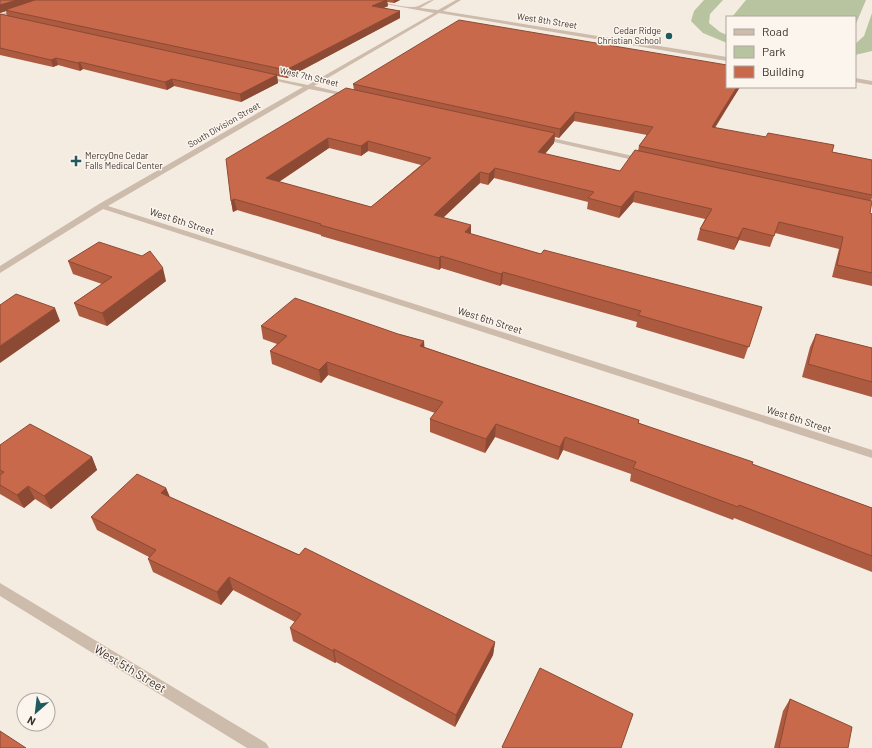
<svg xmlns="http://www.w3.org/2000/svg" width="872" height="748" viewBox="0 0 872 748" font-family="Barlow,sans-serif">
	<rect width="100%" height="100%" fill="#f4ebe1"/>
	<path fill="#b8c4a0" d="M 704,0 L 723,0 L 710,14 L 709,23 L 720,32 L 727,35 L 727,43 L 703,33 L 691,21 L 694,11 Z
		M 746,0 L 866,0 L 855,26 L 855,17 L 732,17 Z
		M 872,13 L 872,51 L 855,55 L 855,44 L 864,36 Z"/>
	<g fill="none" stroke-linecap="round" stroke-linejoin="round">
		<path fill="#cdbbac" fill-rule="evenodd" d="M 363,0 C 380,0 397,7 413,7 C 421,7 426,0 434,0 L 420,8 L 438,10 L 456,0 L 461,0 L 443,11 L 727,57 L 727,61 L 439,13 L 314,86 L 351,95 L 351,97 L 309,89 L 108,206 L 872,450 L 872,458 L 103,209 L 0,273 L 0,266 L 99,204 L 303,87 L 263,78 L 263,76 L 308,85 L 434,13 Z
			M 19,9 L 21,11 L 0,17 L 0,14 Z
			M 855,78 L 872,81 L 872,85 L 855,82 Z
			M 543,136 L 642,158 L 645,160 L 642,162 L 541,139 L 540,138 Z
			M 0,583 L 266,743 L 269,748 L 247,748 L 0,596 Z"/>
	</g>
	<path fill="#ac5a40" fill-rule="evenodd" d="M 0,0 L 400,0 L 394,3 L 387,2 L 388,6 L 383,8 L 400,11 L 400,18 L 287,78 L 277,76 L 278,83 L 241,102 L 174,86 L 167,90 L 83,69 L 80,71 L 58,65 L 53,67 L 0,55 L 0,14 L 7,16 L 6,11 L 0,13 Z
		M 353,84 L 740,87 L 715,128 L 872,160 L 872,198 L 871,201 L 870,213 L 872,214 L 872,286 L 832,277 L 839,249 L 775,233 L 770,247 L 739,240 L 734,250 L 697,240 L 700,229 L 705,219 L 633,202 L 619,218 L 587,209 L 588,202 L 494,178 L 488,185 L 480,183 L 443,218 L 471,234 L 541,254 L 762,307 L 744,359 L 636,327 L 637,322 L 502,284 L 500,286 L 441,268 L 439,270 L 321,236 L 321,235 L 237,210 L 233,212 L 231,201 L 354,90 ZM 574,121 L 647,135 L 639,146 L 638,151 L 620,171 L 545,154 L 554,143 L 555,137 L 559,138 ZM 329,148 L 361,156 L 368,151 L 421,165 L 371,207 L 279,182 Z
		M 68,261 L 166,281 L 107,326 L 79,316 L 74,303 L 102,284 L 73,274 Z
		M 261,326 L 398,334 L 424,341 L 424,347 L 639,420 L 639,423 L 872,508 L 872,572 L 734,518 L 733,520 L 630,481 L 631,474 L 563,450 L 558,460 L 495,437 L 485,453 L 430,432 L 430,419 L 435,413 L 328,375 L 321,383 L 272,364 L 270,351 L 277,344 L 263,339 Z
		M 816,334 L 872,348 L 872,397 L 802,377 L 810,347 Z
		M 0,445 L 92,457 L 97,470 L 51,509 L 35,499 L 24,508 L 0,494 Z
		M 166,488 L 170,497 L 495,642 L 493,655 L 455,727 L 336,662 L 335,663 L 293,641 L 290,628 L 295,622 L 233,590 L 221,605 L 153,572 L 148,559 L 149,557 L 97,530 L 91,517 Z
		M 790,699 L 848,748 L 774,748 L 783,711 Z"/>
	<path fill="#8c4a34" d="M 17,0 L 40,0 L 5,10 L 6,11 L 0,13 L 0,5 Z
		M 386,0 L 387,0 L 388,6 L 373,13 L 372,6 Z
		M 394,0 L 400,0 L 394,3 Z
		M 400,11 L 400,18 L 287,78 L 286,70 Z
		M 56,58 L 58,65 L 53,67 L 51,60 Z
		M 80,62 L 83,69 L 80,71 L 78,63 Z
		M 277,75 L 278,83 L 241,102 L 240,94 Z
		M 172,79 L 174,86 L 167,90 L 165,82 Z
		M 737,87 L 740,87 L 709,136 L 712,127 Z
		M 575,112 L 574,121 L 559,138 L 560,129 Z
		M 555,133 L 554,143 L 537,163 L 538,152 Z
		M 328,138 L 329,148 L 268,189 L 266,178 Z
		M 368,141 L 368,151 L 361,156 L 361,146 Z
		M 495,168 L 494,178 L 488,185 L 489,174 Z
		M 480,172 L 480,183 L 434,226 L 434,215 Z
		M 635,191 L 633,202 L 619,218 L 621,207 Z
		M 234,199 L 237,210 L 233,212 L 231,201 Z
		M 471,225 L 471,236 L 465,232 Z
		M 743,228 L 739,240 L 734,250 L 738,238 Z
		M 441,256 L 441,268 L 439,270 L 439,258 Z
		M 163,268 L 166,281 L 107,326 L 102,313 Z
		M 503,272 L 502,284 L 500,286 L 501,274 Z
		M 55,308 L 60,321 L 0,363 L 0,346 Z
		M 424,341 L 425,354 L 420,346 Z
		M 327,362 L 328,375 L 321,383 L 319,370 Z
		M 496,424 L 495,437 L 485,453 L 486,439 Z
		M 565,437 L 563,450 L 558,460 L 560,447 Z
		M 92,457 L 97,470 L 51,509 L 44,496 Z
		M 28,486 L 35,499 L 24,508 L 17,495 Z
		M 166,488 L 171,501 L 161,493 Z
		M 229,577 L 233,590 L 221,605 L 217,592 Z
		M 495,642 L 493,655 L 455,727 L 456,715 Z
		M 334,649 L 336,662 L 335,663 L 333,651 Z"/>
	<path fill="#c8694b" stroke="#8c4a34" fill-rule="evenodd" d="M 0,0 L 17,0 L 0,5 Z
		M 35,0 L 386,0 L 372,6 L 400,11 L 286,70 L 5,10 Z
		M 0,14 L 277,75 L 240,94 L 172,79 L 165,82 L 80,62 L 78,63 L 56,58 L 51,60 L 0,48 Z
		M 459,20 L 727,65 L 727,87 L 737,87 L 712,127 L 766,137 L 768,133 L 834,145 L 832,152 L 872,160 L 872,195 L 639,146 L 653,127 L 575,112 L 560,129 L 353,84 Z
		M 346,88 L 555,133 L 538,152 L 620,171 L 635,150 L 872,201 L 870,213 L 872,214 L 872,273 L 837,265 L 843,237 L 779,222 L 774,236 L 743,228 L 738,238 L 700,229 L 712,209 L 635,191 L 621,207 L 588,198 L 594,192 L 495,168 L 489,174 L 480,172 L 434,215 L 471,225 L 465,232 L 541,254 L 544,250 L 762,307 L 749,347 L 638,315 L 641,311 L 503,272 L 501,274 L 441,256 L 439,258 L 320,225 L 321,224 L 234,199 L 231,201 L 226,159 ZM 328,138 L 361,146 L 368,141 L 431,158 L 371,207 L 266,178 Z
		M 99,242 L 142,256 L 150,251 L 163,268 L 102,313 L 74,303 L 112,277 L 68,261 Z
		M 16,294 L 55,308 L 0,346 L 0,305 Z
		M 295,298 L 398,334 L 424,341 L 420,346 L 639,420 L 638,423 L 753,462 L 752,464 L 872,508 L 872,556 L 739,505 L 738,507 L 633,468 L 636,462 L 565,437 L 560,447 L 496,424 L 486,439 L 430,419 L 443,402 L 327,362 L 319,370 L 270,351 L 287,336 L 261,326 Z
		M 816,334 L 872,348 L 872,382 L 808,364 Z
		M 30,424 L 92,457 L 44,496 L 28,486 L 17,495 L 0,485 L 0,475 L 4,472 L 0,470 L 0,445 Z
		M 137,474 L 166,488 L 161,493 L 299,555 L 305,548 L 495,642 L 456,715 L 334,649 L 333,651 L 290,628 L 301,614 L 229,577 L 217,592 L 148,559 L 156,550 L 91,517 Z
		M 540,668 L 633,714 L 621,748 L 503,748 L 502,747 Z
		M 790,699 L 852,727 L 848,748 L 779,748 Z
		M 0,731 L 26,748 L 0,748 Z"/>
	<g fill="#1f5a5e" stroke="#fbf5ee" stroke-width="1.5">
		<circle cx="669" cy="36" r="4"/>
		<path d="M74 155h4v4h4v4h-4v4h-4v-4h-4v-4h4z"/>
	</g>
	<g text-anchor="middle" stroke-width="3" stroke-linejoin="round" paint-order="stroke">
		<g font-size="9" fill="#3b302b" stroke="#fbf5ee">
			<text transform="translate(547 21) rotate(9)" y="3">West 8th Street</text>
			<text transform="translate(309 77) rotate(13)" y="3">West 7th Street</text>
			<text transform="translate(224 125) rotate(-30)" y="3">South Division Street</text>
		</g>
		<g font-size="9" fill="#3b302b" stroke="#fbf5ee" text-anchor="end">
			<text x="661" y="34">Cedar Ridge<tspan x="661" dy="10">Christian School</tspan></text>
			<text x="85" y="159" text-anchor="start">MercyOne Cedar<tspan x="85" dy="10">Falls Medical Center</tspan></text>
		</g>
		<g font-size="10" fill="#3b302b" stroke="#fbf5ee">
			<text transform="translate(182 221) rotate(18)" y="4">West 6th Street</text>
			<text transform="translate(490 320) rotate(18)" y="4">West 6th Street</text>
			<text transform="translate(799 419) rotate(18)" y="4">West 6th Street</text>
		</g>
		<g font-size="12" fill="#3b302b" stroke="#fbf5ee">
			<text transform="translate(130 669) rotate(31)" y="4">West 5th Street</text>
		</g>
	</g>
	<rect x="726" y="16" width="130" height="72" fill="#fbf5ee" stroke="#aea6a0"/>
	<rect x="734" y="29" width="20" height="6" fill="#cdbbac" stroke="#aea6a0"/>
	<text x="762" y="36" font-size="12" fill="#3b302b">Road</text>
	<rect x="734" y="46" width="20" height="12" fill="#b8c4a0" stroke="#aea6a0"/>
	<text x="762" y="56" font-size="12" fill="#3b302b">Park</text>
	<rect x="734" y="66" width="20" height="12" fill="#c8694b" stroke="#aea6a0"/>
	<text x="762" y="76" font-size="12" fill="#3b302b">Building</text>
	<g transform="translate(36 712) rotate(208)"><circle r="19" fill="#fbf5ee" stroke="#aea6a0"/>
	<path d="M0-3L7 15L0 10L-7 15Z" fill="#1f5a5e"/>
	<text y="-6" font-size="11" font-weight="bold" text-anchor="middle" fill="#3b302b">N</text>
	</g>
</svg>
